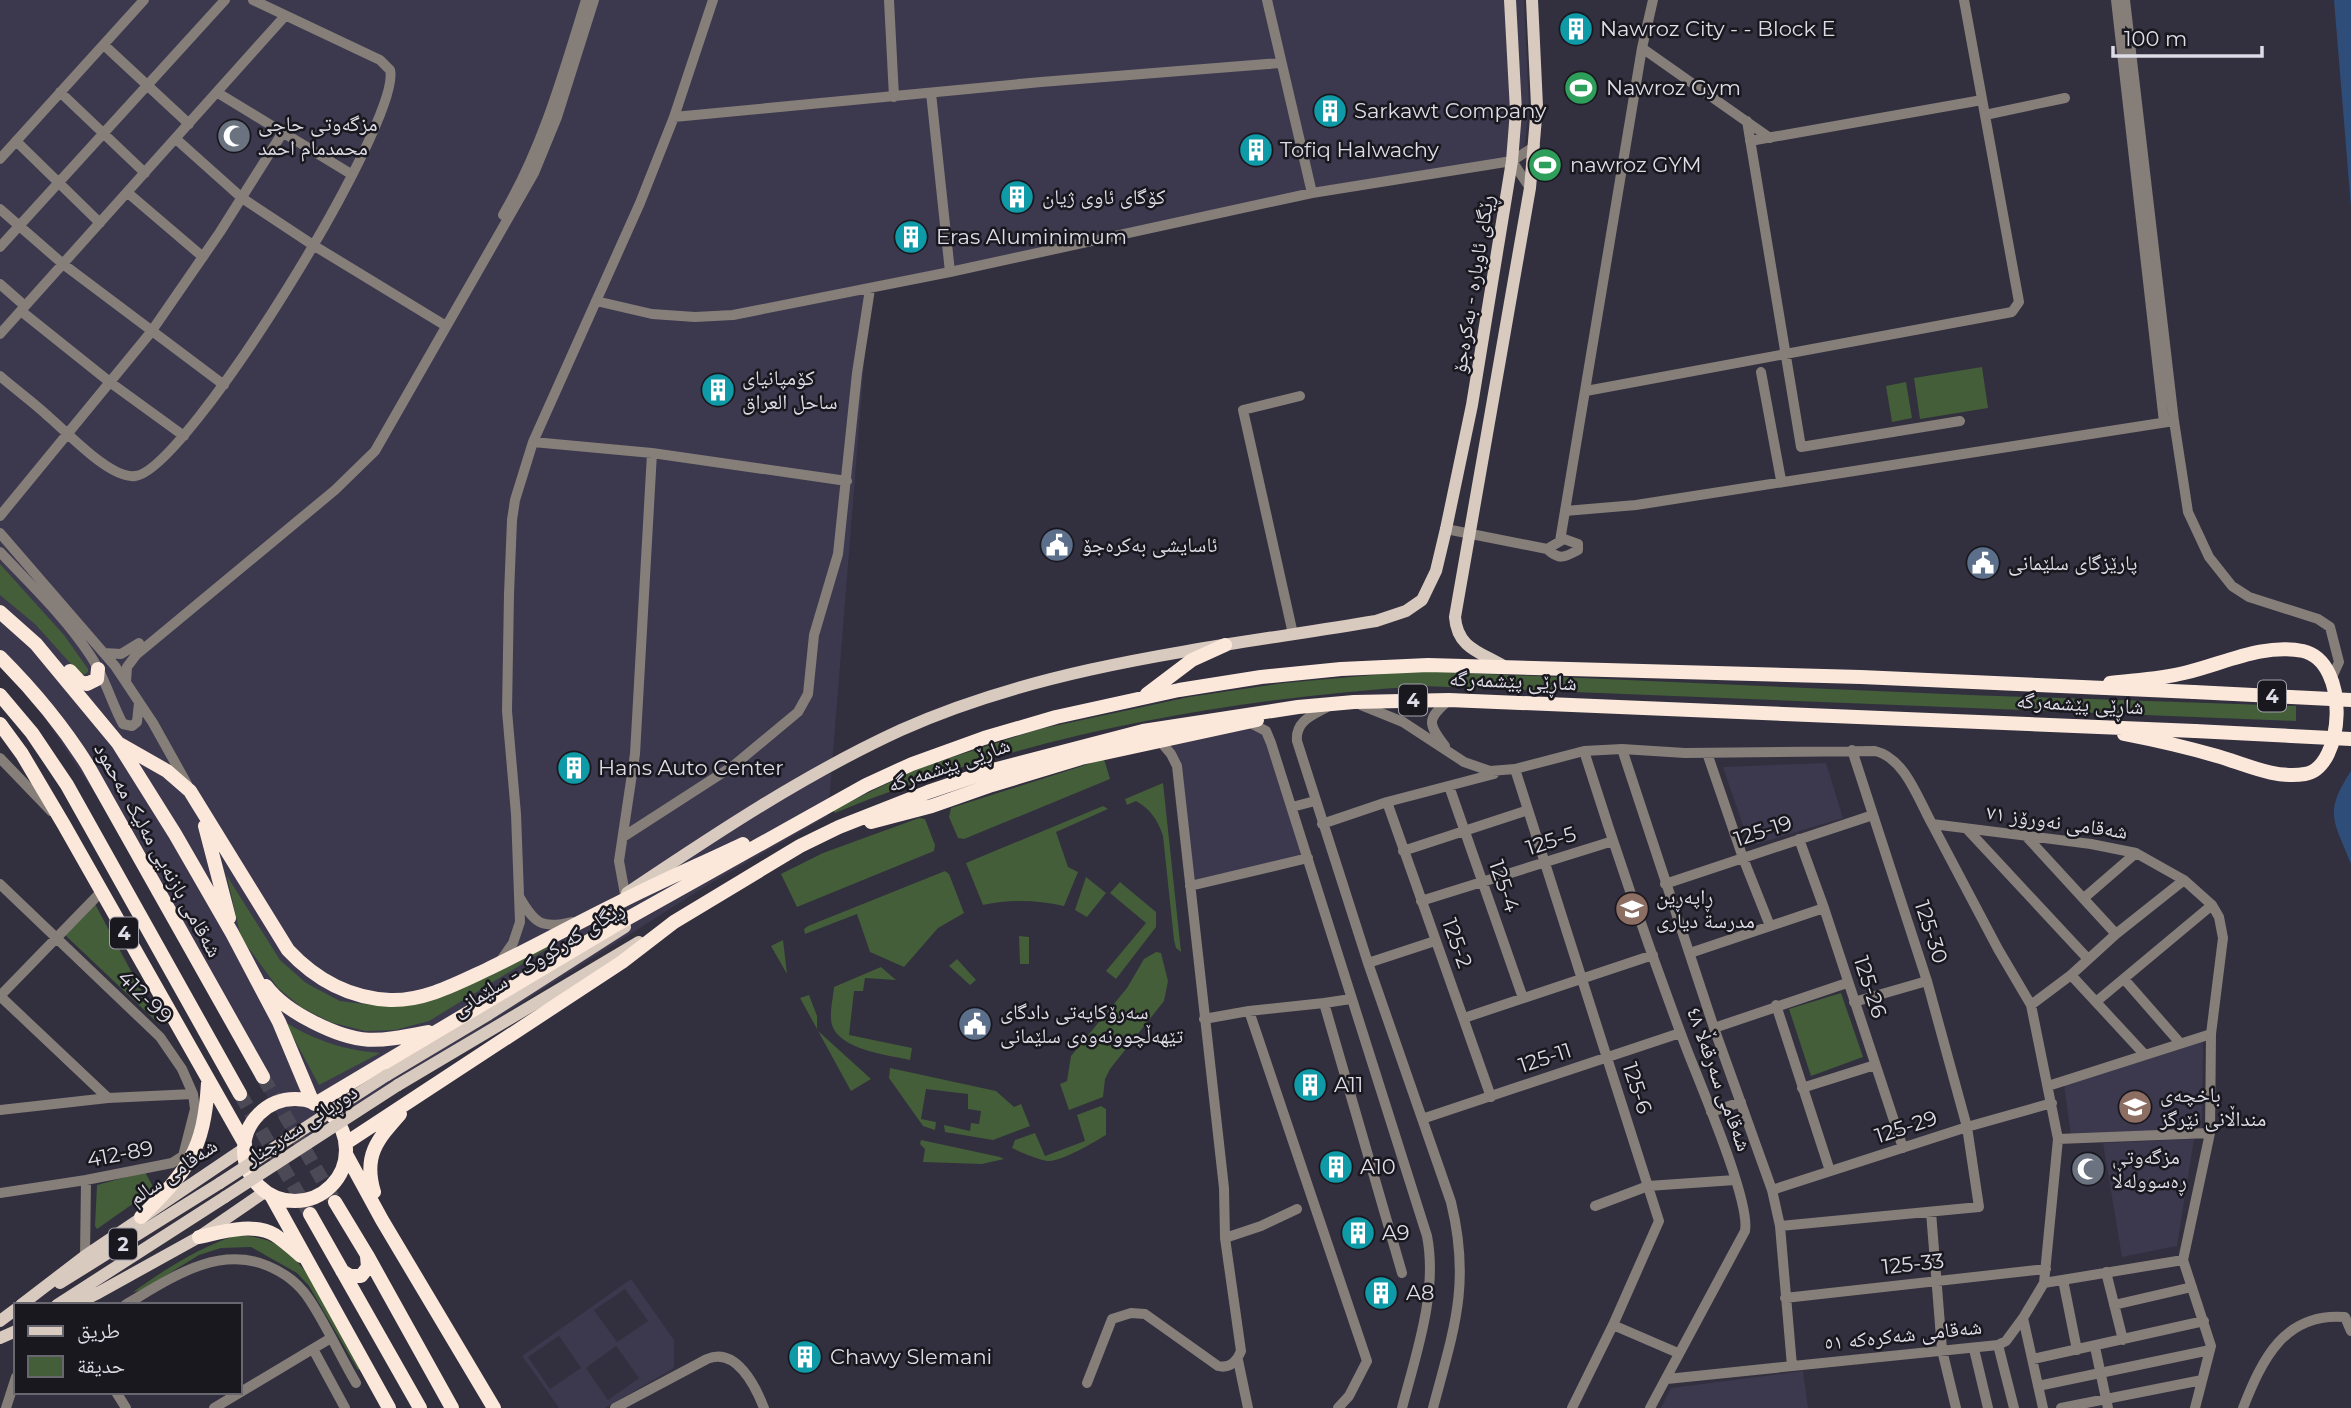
<svg xmlns="http://www.w3.org/2000/svg" width="2351" height="1408" viewBox="0 0 2351 1408" font-family="Montserrat,'Noto Naskh Arabic',sans-serif">
	<rect width="100%" height="100%" fill="#322f3e"/>
	<path fill="#3c384e" fill-rule="evenodd" d="M 0,0 L 1524,0 L 1529,108 L 1523,160 L 1347,187 L 870,289 L 828,816 L 711,883 L 295,1146 L 113,821 L 47,721 L 0,664 Z
		M 1251,722 L 1263,729 L 1308,858 L 1190,886 L 1177,766 L 1163,740 Z
		M 1826,763 L 1843,818 L 1750,846 L 1723,767 Z
		M 2203,1042 L 2202,1129 L 2071,1136 L 2064,1085 Z
		M 2194,1139 L 2177,1246 L 2122,1257 L 2103,1143 Z
		M 631,1279 L 674,1340 L 674,1368 L 605,1408 L 559,1408 L 522,1356 ZM 625,1289 L 648,1321 L 617,1342 L 594,1310 ZM 559,1336 L 581,1368 L 550,1389 L 528,1357 ZM 616,1346 L 639,1378 L 608,1400 L 586,1368 Z
		M 1803,1371 L 1808,1408 L 1661,1408 L 1671,1388 Z"/>
	<path fill="#435e39" d="M 1982,367 L 1988,408 L 1920,419 L 1914,378 Z
		M 1906,382 L 1912,418 L 1892,422 L 1886,386 Z
		M 0,564 L 64,635 L 88,669 L 88,672 L 84,675 L 79,673 L 35,624 L 0,595 Z
		M 1418,671 L 1969,695 L 2296,706 L 2296,721 L 1423,686 C 1222,699 1022,736 835,813 L 833,810 L 919,768 L 1040,729 L 1189,697 L 1284,683 Z
		M 1104,759 L 1110,779 L 964,839 L 958,838 L 949,817 L 951,808 Z
		M 1163,783 L 1181,952 L 1176,948 L 1174,940 L 1163,836 C 1158,820 1150,809 1136,801 L 1127,805 L 1125,799 Z
		M 1103,806 L 1108,809 L 1056,832 L 1068,867 L 1078,872 L 1064,906 C 1036,900 1011,899 983,905 L 966,863 Z
		M 919,818 L 925,819 L 935,845 L 934,851 L 797,907 L 781,874 L 823,853 Z
		M 945,871 L 949,874 L 964,913 L 938,928 L 904,967 L 870,952 L 857,914 L 805,934 L 804,929 L 808,926 Z
		M 227,876 L 280,960 L 306,983 L 340,1001 L 372,1005 L 412,1005 L 444,996 L 560,941 L 429,1021 L 395,1030 L 365,1031 L 330,1022 L 301,1007 L 278,988 L 241,938 Z
		M 1086,877 L 1106,893 L 1087,917 L 1075,910 Z
		M 1120,882 L 1156,912 L 1156,927 L 1116,979 L 1106,971 L 1146,923 L 1110,893 Z
		M 95,904 L 160,1025 L 64,934 Z
		M 1019,936 L 1029,937 L 1029,964 L 1020,964 Z
		M 783,940 L 787,974 L 771,946 Z
		M 1156,952 L 1161,953 L 1168,981 L 1164,1001 L 1110,1069 L 1105,1079 L 1103,1097 L 1069,1110 L 1060,1084 L 1067,1081 L 1071,1056 L 1127,988 L 1144,959 Z
		M 957,959 L 976,980 L 970,985 L 949,966 Z
		M 881,967 L 896,980 L 865,978 L 863,991 L 854,991 L 849,1035 L 912,1048 L 910,1060 C 888,1055 840,1050 832,1025 C 829,1015 833,998 834,987 Z
		M 1841,993 L 1863,1057 L 1811,1076 L 1789,1009 Z
		M 809,995 L 817,1016 L 817,1030 L 871,1079 L 851,1091 L 800,998 Z
		M 285,1022 C 316,1041 344,1050 380,1053 L 319,1085 Z
		M 890,1068 L 996,1091 L 1014,1107 L 1021,1104 L 1030,1126 L 993,1140 L 945,1132 L 944,1125 L 970,1131 L 971,1123 L 979,1124 L 981,1111 L 968,1109 L 968,1094 L 926,1089 L 921,1119 L 936,1122 L 935,1130 L 923,1126 L 889,1078 Z
		M 1101,1106 L 1106,1109 L 1106,1135 C 1093,1143 1064,1160 1049,1161 C 1042,1161 1020,1152 1012,1148 L 1015,1140 L 1035,1133 L 1045,1156 L 1085,1141 L 1077,1115 Z
		M 921,1140 L 1000,1157 L 1004,1159 L 982,1164 L 923,1162 L 925,1149 L 920,1144 Z
		M 145,1172 L 152,1185 L 151,1191 L 97,1229 L 95,1226 L 97,1185 Z
		M 237,1235 C 251,1236 267,1238 279,1246 C 313,1268 342,1332 363,1367 L 358,1370 L 309,1286 L 297,1273 L 251,1247 L 221,1248 L 199,1255 L 142,1290 L 133,1292 C 167,1268 198,1248 237,1235 Z"/>
	<path fill="#2f4d79" d="M 2334,0 L 2351,0 L 2351,207 Z
		M 2351,771 L 2351,864 C 2334,820 2323,814 2351,771 Z"/>
	<g fill="none" stroke-linecap="round" stroke-linejoin="round">
		<path stroke="#4c4957" stroke-width="14" stroke-dasharray="14 7" stroke-linecap="butt" d="M 263,1077 L 335,1202
			M 240,1094 L 310,1214"/>
		<path stroke="#857e79" stroke-width="10" d="M 889,0 L 894,97
			M 1267,0 L 1312,193
			M 2116,0 L 2164,422
			M 2125,0 L 2174,421 L 2188,512 L 2209,557 L 2232,586 L 2249,597 L 2318,619 L 2330,627 L 2339,662 L 2333,675
			M 104,45 L 189,124
			M 1642,48 L 1770,138
			M 60,92 L 145,173
			M 218,93 L 351,174
			M 931,93 L 950,272
			M 1985,115 L 2065,98
			M 674,117 L 1041,82 L 1280,63
			M 1747,121 L 1801,447 L 1960,421
			M 176,139 L 242,198 L 313,245 L 446,326
			M 16,141 L 100,223
			M 1750,141 L 1982,100
			M 0,159 L 144,0
			M 1512,161 L 1530,188
			M 128,193 L 203,257
			M 0,209 L 63,264 L 224,385
			M 503,215 C 543,147 563,74 586,0
			M 0,247 L 225,0
			M 0,284 L 25,306
			M 596,301 L 652,314 L 695,317 L 733,315 L 950,272 L 1312,193 L 1512,161 L 1535,146
			M 21,311 L 111,383 L 184,436
			M 0,334 L 285,16
			M 1761,372 L 1781,480
			M 0,376 C 16,390 33,402 49,417 C 68,433 110,479 135,476 C 186,472 403,119 390,70 L 380,60 L 253,0
			M 1586,391 L 2012,312 L 2019,302 L 1964,0
			M 533,442 L 652,453 L 847,481
			M 1565,511 L 1636,505 L 2174,421
			M 0,516 L 151,332 L 220,232 L 283,132
			M 1446,529 L 1547,549 C 1559,560 1564,558 1578,550 L 1578,544 L 1564,539 L 1547,549
			M 0,533 L 115,666 L 153,723 L 187,784
			M 1560,541 L 1642,48 L 1653,0
			M 0,552 C 31,585 65,617 90,655 C 105,677 111,702 123,724 L 132,726 L 137,722 L 139,703
			M 1293,634 L 1243,410 L 1300,396
			M 104,653 L 121,654 L 139,643
			M 126,682 L 127,667 L 136,655 L 335,490 L 375,451 L 534,173 L 557,117 L 594,0
			M 1361,705 L 1403,722 L 1464,762 L 1490,771 L 1515,769 L 1584,751 L 1622,749 L 1685,753 L 1875,751 C 1905,758 1918,799 1932,824 L 2091,844 L 2136,853 L 2184,880 L 2212,905 L 2219,917 L 2223,938 L 2211,1034 L 2210,1133 L 2183,1260 L 2211,1346 L 2195,1408
			M 1329,706 C 1314,715 1295,720 1297,741 L 1368,963 L 1451,1202 C 1471,1284 1454,1329 1433,1408
			M 1247,721 L 1266,731 L 1271,743 L 1427,1236 C 1438,1292 1416,1354 1402,1408
			M 1160,741 L 1171,754 L 1177,766 L 1224,1188 L 1225,1238 L 1261,1226 L 1297,1209
			M 1445,746 C 1427,723 1427,719 1449,700
			M 1622,749 L 1714,1028 L 1772,1190 L 1780,1226 L 1792,1366
			M 1584,751 C 1614,846 1646,940 1681,1034 C 1694,1071 1751,1199 1745,1231 L 1650,1408
			M 1707,753 L 1743,858 L 1770,926
			M 0,758 L 51,811
			M 1515,769 L 1659,1221 L 1613,1325 L 1572,1408
			M 1449,786 L 1523,998
			M 1387,802 L 1491,1097
			M 1292,807 L 1315,801
			M 1322,824 L 1387,802 L 1494,774
			M 1967,829 L 2088,959
			M 2026,836 L 2116,934
			M 623,837 L 733,766 L 798,712 L 808,694 L 814,635 L 838,554 L 857,373 L 870,289
			M 1799,839 L 1824,908 L 1903,1148
			M 1403,851 L 1528,810
			M 0,884 L 160,1037 L 182,1069 L 193,1094 L 195,1109 L 183,1156 L 172,1163 L 86,1180 L 0,1193
			M 1665,884 L 1873,815
			M 1190,886 L 1308,858
			M 101,892 L 0,996 L 108,1098
			M 625,894 L 619,861 L 635,754 L 652,453
			M 520,898 C 535,924 542,929 572,922
			M 2084,898 L 2136,853
			M 1421,901 L 1613,841
			M 1690,953 L 1824,908
			M 499,963 L 513,943 L 520,922 L 516,814 L 507,711 L 509,594 L 512,520 L 515,500 L 533,442 L 640,203 L 674,117 L 713,0
			M 1368,963 L 1435,941
			M 2071,975 L 2145,1055
			M 2124,979 L 2180,1043
			M 1351,999 L 1324,1003 L 1402,1273
			M 2097,1001 L 2212,905
			M 1854,1002 L 1927,981
			M 1776,1005 L 1830,1171
			M 2031,1005 L 2071,975 L 2116,934 L 2184,880
			M 1249,1011 L 1367,1361 L 1349,1396 L 1338,1408
			M 1464,1018 L 1653,955
			M 1204,1019 L 1249,1011 L 1324,1003
			M 1714,1028 L 1847,983
			M 2048,1086 L 2211,1034
			M 1802,1088 L 1875,1065
			M 0,1110 L 108,1098 L 193,1094
			M 1711,1112 L 1741,1102
			M 1422,1119 L 1680,1033
			M 2058,1139 L 2210,1133
			M 1772,1190 L 1967,1127 L 2052,1103
			M 1595,1206 L 1648,1186 L 1735,1180
			M 1931,1212 L 1942,1350 L 1956,1408
			M 1780,1226 L 1979,1207 L 1967,1127 L 1927,981 L 1852,750
			M 85,1256 L 86,1180
			M 2106,1272 L 2123,1340
			M 2063,1280 L 2077,1350
			M 2044,1283 L 2183,1260
			M 1785,1298 L 2046,1269
			M 125,1305 C 168,1280 217,1244 268,1266 C 285,1273 299,1284 309,1299 C 327,1326 340,1356 356,1383
			M 2114,1305 L 2192,1287
			M 2023,1318 L 2043,1408
			M 1613,1325 L 1678,1353
			M 1998,1345 L 2014,1408
			M 2095,1347 L 2108,1408
			M 313,1349 L 345,1408
			M 1974,1349 L 1988,1408
			M 2033,1359 L 2204,1321
			M 1238,1360 L 1248,1408
			M 1667,1379 L 1998,1345 L 2006,1341 L 2023,1318 L 2044,1283 L 2058,1139 L 2031,1005 L 1998,949 L 1932,824
			M 1087,1383 L 1112,1319 L 1131,1313 L 1145,1314 L 1218,1366 C 1230,1369 1237,1361 1241,1351 L 1225,1238
			M 2038,1386 L 2210,1350
			M 116,1392 L 126,1408
			M 6,1408 L 16,1377
			M 214,1408 L 331,1338
			M 615,1408 L 707,1359 C 736,1347 755,1385 764,1408
			M 2061,1408 L 2202,1380
			M 2243,1408 C 2262,1360 2284,1312 2345,1317 L 2351,1331"/>
		<path stroke="#d9cabf" stroke-width="12" d="M 1502,665 C 1479,652 1457,647 1455,617 L 1530,188 L 1537,106 L 1532,0
			M 627,893 C 715,834 805,774 901,730 C 1051,663 1216,648 1376,621 L 1406,611 L 1422,600 L 1436,571 L 1446,529 L 1472,405 L 1512,161 L 1516,111 L 1510,0
			M 387,1075 L 489,1014 L 625,927
			M 398,1085 L 639,942
			M 60,1283 L 220,1183
			M 21,1305 L 85,1256 L 245,1148
			M 57,1305 L 225,1197
			M 73,1305 L 98,1293 L 199,1237 L 266,1191
			M 0,1321 L 16,1309
			M 0,1338 L 16,1331"/>
		<path stroke="#fbe8db" stroke-width="14" d="M 0,612 L 36,644 L 118,743 L 175,834 L 232,933 L 279,1022 L 313,1103
			M 0,657 C 33,690 63,726 88,766 L 263,1077
			M 70,671 L 80,682 L 87,684 L 97,679 L 98,669
			M 2110,683 C 2135,680 2160,679 2184,673 C 2223,664 2262,643 2303,651 C 2351,662 2344,768 2305,774 C 2274,779 2245,764 2217,756 C 2186,747 2155,740 2124,734
			M 1147,694 L 1192,660 L 1225,645
			M 0,695 L 32,733 L 67,785 L 240,1094
			M 0,724 L 22,754 L 64,825 L 245,1144
			M 118,743 L 167,771 L 190,791 L 288,950 C 315,979 349,998 390,1000 C 424,1001 456,984 486,970 C 530,949 573,925 618,903 C 659,882 701,864 743,844
			M 871,822 L 932,806 L 992,785 L 1081,758 L 1257,720
			M 205,826 L 229,918
			M 266,986 C 278,1002 295,1013 313,1022 C 360,1046 377,1042 428,1032
			M244 1150a51 51 0 1 1 102 0a51 51 0 1 1-102 0Z
			M 315,1104 L 614,926 L 866,785 L 912,764 L 984,738 L 1056,717 L 1179,690 L 1261,677 L 1341,669 L 1428,665 L 1861,677 L 2194,692
			M 346,1143 L 622,962 L 674,922 L 800,846 L 839,827 L 928,792 L 993,770 L 1143,731 L 1298,707 L 1354,702 L 1449,700 L 2195,731
			M 346,1154 L 382,1220 L 494,1408
			M 374,1192 C 363,1156 377,1140 400,1114
			M 271,1195 L 389,1408
			M 335,1202 L 367,1255 L 452,1408
			M 310,1214 L 420,1408
			M 141,1217 C 188,1170 204,1151 208,1083
			M 199,1237 C 222,1232 253,1222 275,1235 C 284,1241 293,1249 301,1256
			M 342,1271 L 350,1276 L 361,1276 L 368,1267 L 367,1256"/>
		<path stroke="#d9cabf" stroke-width="12" d="M 220,1183 L 387,1075
			M 225,1197 L 398,1085"/>
		<path stroke="#fbe8db" stroke-width="14" d="M 2194,692 L 2351,700
			M 2195,731 L 2351,739"/>
	</g>
	<defs>
		<g id="building-disc" transform="scale(1.75)"><circle r="9.5" fill="#0f9aa8" stroke="#1a181f"/><path d="M-4-6H4V6H1V3H-1V6H-4ZM-2.5-4.3h1.7v1.8h-1.7ZM.8-4.3h1.7v1.8H.8ZM-2.5-1h1.7V.8h-1.7ZM.8-1h1.7V.8H.8Z" fill="#fff"/></g>
		<g id="stadium-disc" transform="scale(1.75)"><circle r="9.5" fill="#2e9e5b" stroke="#1a181f"/><path d="M0-5a6.5 5 0 1 0 0 10a6.5 5 0 1 0 0-10ZM-3.5-1.8h7v3.6h-7Z" fill="#fff"/></g>
		<g id="mosque-disc" transform="scale(1.75)"><circle r="9.5" fill="#6b7280" stroke="#1a181f"/><path d="M3.5-4.9A6 6 0 1 0 3.5 4.9A5 5 0 1 1 3.5-4.9Z" fill="#fff"/></g>
		<g id="civic-disc" transform="scale(1.75)"><circle r="9.5" fill="#5c6f8a" stroke="#1a181f"/><path d="M-.6-6.5H3V-4.5H.6V-3L4-1V1h2V6H-6V1h2V-1L-.6-3ZM-1.2 2.5V6h2.4V2.5Z" fill="#fff"/></g>
		<g id="school-disc" transform="scale(1.75)"><circle r="9.5" fill="#8d6e63" stroke="#1a181f"/><path d="M0-5L7-2L0 1L-7-2ZM-4 1L0 2.5L4 1V4Q0 6-4 4Z" fill="#fff"/></g>
	</defs>
	<g fill-rule="evenodd">
		<use href="#building-disc" x="1576" y="29"/>
		<use href="#stadium-disc" x="1581" y="88"/>
		<use href="#building-disc" x="1330" y="111"/>
		<use href="#mosque-disc" x="234" y="136"/>
		<use href="#building-disc" x="1256" y="150"/>
		<use href="#stadium-disc" x="1545" y="165"/>
		<use href="#building-disc" x="1017" y="197"/>
		<use href="#building-disc" x="911" y="237"/>
		<use href="#building-disc" x="718" y="390"/>
		<use href="#civic-disc" x="1057" y="545"/>
		<use href="#civic-disc" x="1983" y="563"/>
		<use href="#building-disc" x="574" y="768"/>
		<use href="#school-disc" x="1632" y="909"/>
		<use href="#civic-disc" x="975" y="1024"/>
		<use href="#building-disc" x="1310" y="1085"/>
		<use href="#school-disc" x="2135" y="1107"/>
		<use href="#building-disc" x="1336" y="1167"/>
		<use href="#mosque-disc" x="2088" y="1169"/>
		<use href="#building-disc" x="1358" y="1233"/>
		<use href="#building-disc" x="1381" y="1293"/>
		<use href="#building-disc" x="805" y="1357"/>
	</g>
	<g text-anchor="middle" stroke-width="5" stroke-linejoin="round" paint-order="stroke">
		<g fill="#1a181f" stroke="#a3a1aa" stroke-width="2">
			<rect x="2258" y="680.5" width="28" height="31" rx="5"/>
			<rect x="1399" y="684.5" width="28" height="31" rx="5"/>
			<rect x="110" y="917.5" width="28" height="31" rx="5"/>
			<rect x="109" y="1228.5" width="28" height="31" rx="5"/>
		</g>
		<g font-size="19" font-weight="bold" fill="#dedce6">
			<text x="2272" y="703">4</text>
			<text x="1413" y="707">4</text>
			<text x="124" y="940">4</text>
			<text x="123" y="1251">2</text>
		</g>
		<g font-size="21" fill="#dedce6" stroke="#1a181f" text-anchor="start">
			<text x="1600" y="36">Nawroz City - - Block E</text>
			<text x="1606" y="95">Nawroz Gym</text>
			<text x="1354" y="118">Sarkawt Company</text>
			<text x="258" y="131">مزگەوتی حاجی<tspan x="258" dy="24">محمدمام احمد</tspan></text>
			<text x="1280" y="157">Tofiq Halwachy</text>
			<text x="1570" y="172">nawroz GYM</text>
			<text x="1042" y="204">کۆگای ئاوی ژیان</text>
			<text x="936" y="244">Eras Aluminimum</text>
			<text x="742" y="385">کۆمپانیای<tspan x="742" dy="24">ساحل العراق</tspan></text>
			<text x="1082" y="552">ئاسایشی بەکرەجۆ</text>
			<text x="2008" y="570">پارێزگای سلێمانی</text>
			<text x="598" y="775">Hans Auto Center</text>
			<text x="1656" y="904">ڕاپەڕین<tspan x="1656" dy="24">مدرسة ديارى</tspan></text>
			<text x="1000" y="1019">سەرۆکایەتی دادگای<tspan x="1000" dy="24">تێهەڵچوونەوەی سلێمانی</tspan></text>
			<text x="1334" y="1092">A11</text>
			<text x="2160" y="1102">باخچەی<tspan x="2160" dy="24">منداڵانی نێرگز</tspan></text>
			<text x="2112" y="1164">مزگەوتی<tspan x="2112" dy="24">ڕەسوولەڵا</tspan></text>
			<text x="1360" y="1174">A10</text>
			<text x="1382" y="1240">A9</text>
			<text x="1406" y="1300">A8</text>
			<text x="830" y="1364">Chawy Slemani</text>
		</g>
		<g font-size="21" fill="#dedce6" stroke="#1a181f">
			<text transform="translate(1473 284) rotate(-81)" y="7">ڕێگای ئاوبارە - بەکرەجۆ</text>
			<text transform="translate(1513 681) rotate(2)" y="7">شاڕێی پێشمەرگە</text>
			<text transform="translate(2080 704) rotate(3)" y="7">شاڕێی پێشمەرگە</text>
			<text transform="translate(949 765) rotate(-19)" y="7">شاڕێی پێشمەرگە</text>
			<text transform="translate(2057 822) rotate(8)" y="7">شەقامی نەورۆز ٧١</text>
			<text transform="translate(1763 831) rotate(-18)" y="7">125-19</text>
			<text transform="translate(1551 841) rotate(-18)" y="7">125-5</text>
			<text transform="translate(158 850) rotate(61)" y="7">شەقامی بازنەیی مەلیک مەحمود</text>
			<text transform="translate(1504 886) rotate(71)" y="7">125-4</text>
			<text transform="translate(1931 932) rotate(72)" y="7">125-30</text>
			<text transform="translate(1457 943) rotate(70)" y="7">125-2</text>
			<text transform="translate(538 959) rotate(-32)" y="7">ڕێگای کەرکووک - سلێمانی</text>
			<text transform="translate(1870 987) rotate(72)" y="7">125-26</text>
			<text transform="translate(145 997) rotate(44)" y="7">412-99</text>
			<text transform="translate(1545 1058) rotate(-18)" y="7">125-11</text>
			<text transform="translate(1719 1079) rotate(70)" y="7">شەقامی سەرقەڵا ٤٨</text>
			<text transform="translate(1637 1088) rotate(72)" y="7">125-6</text>
			<text transform="translate(301 1125) rotate(-33)" y="7">دوڕیانی سەرچنار</text>
			<text transform="translate(1906 1127) rotate(-18)" y="7">125-29</text>
			<text transform="translate(120 1154) rotate(-11)" y="7">412-89</text>
			<text transform="translate(173 1172) rotate(-34)" y="7">شەقامی سالم</text>
			<text transform="translate(1913 1264) rotate(-6)" y="7">125-33</text>
			<text transform="translate(1903 1335) rotate(-6)" y="7">شەقامی شەکرەکە ٥١</text>
		</g>
	</g>
	<rect x="14" y="1303" width="228" height="91" fill="#1a181f" stroke="#68666f" stroke-width="2"/>
	<rect x="28" y="1326" width="35" height="10" fill="#d9cabf" stroke="#68666f" stroke-width="2"/>
	<text x="77" y="1338" font-size="21" fill="#dedce6">طريق</text>
	<rect x="28" y="1356" width="35" height="21" fill="#435e39" stroke="#68666f" stroke-width="2"/>
	<text x="77" y="1373" font-size="21" fill="#dedce6">حديقة</text>
	<path d="M2113 46v10h149v-10" fill="none" stroke="#dedce6" stroke-width="3.5"/>
	<text x="2124" y="46" font-size="21" fill="#dedce6" stroke="#1a181f" stroke-width="5" paint-order="stroke">100 m</text>
</svg>
